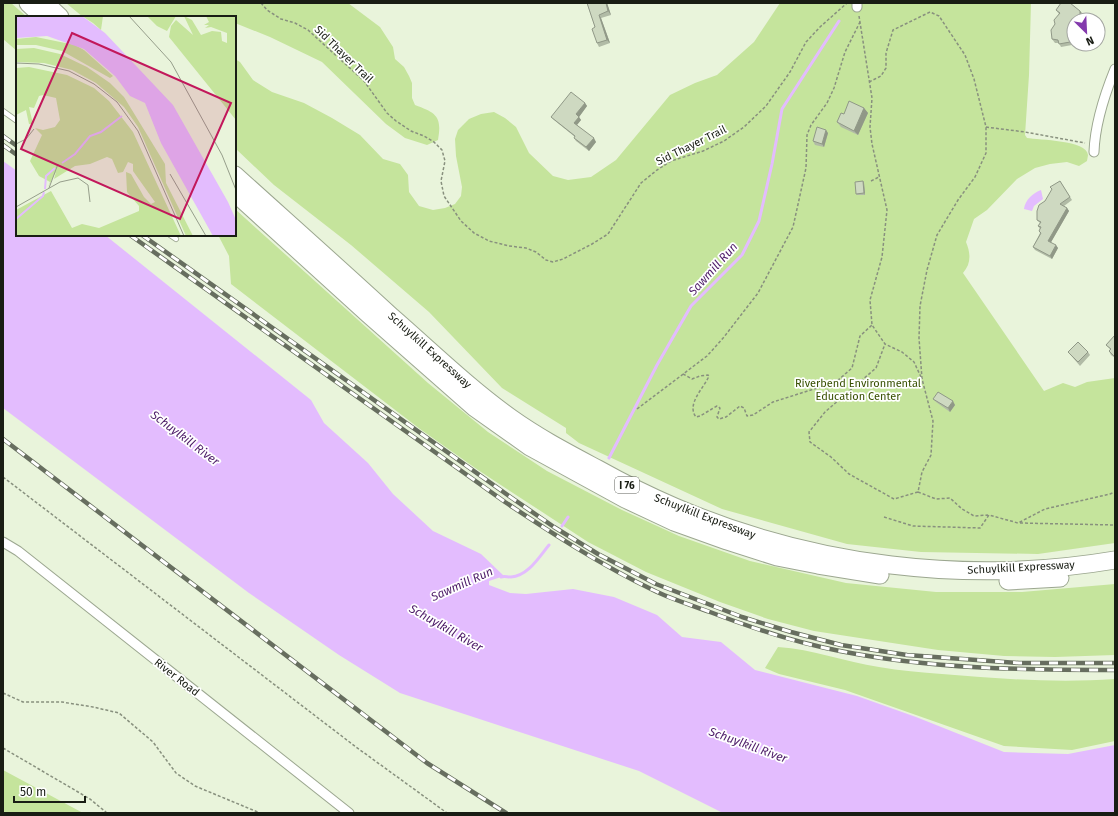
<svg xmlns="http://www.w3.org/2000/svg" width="1118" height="816" viewBox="0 0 1118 816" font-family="'Fira Sans',sans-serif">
	<rect width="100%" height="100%" fill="#e9f4db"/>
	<path fill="#c5e49c" d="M 3,3 L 11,3 L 27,17 L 17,17 L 17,51 L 3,39 Z
		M 66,3 L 348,3 L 380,27 L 393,47 L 395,59 L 404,67 L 409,76 L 412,83 L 412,98 L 415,105 C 437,113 442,117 438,140 L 427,145 L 405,138 L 386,124 L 322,62 L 270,37 L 235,23 L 235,17 L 83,17 Z
		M 780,3 L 1031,3 L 1029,75 L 1025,135 L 1027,138 C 1039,140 1087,140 1088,155 C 1088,156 1087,161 1087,161 L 1079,166 L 1067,162 L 1050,164 L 1035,168 L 1017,179 L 987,210 L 974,219 L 966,242 C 971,254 971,264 963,273 L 1044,391 L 1063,383 L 1075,387 L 1087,382 L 1115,378 L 1115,543 L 1038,554 L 921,552 L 847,544 L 722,509 L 579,443 L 566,433 L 566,428 L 502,388 L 429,312 L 351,245 L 274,185 L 235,148 L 235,59 L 240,62 L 253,80 L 272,92 L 304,103 L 332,118 L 360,135 L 383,159 L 400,164 L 408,175 L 409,192 L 419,206 L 433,210 L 445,208 L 455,204 L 461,196 L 462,187 L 456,156 L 455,139 L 458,130 L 469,119 L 481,114 L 494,112 L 505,118 L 516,127 L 529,153 L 553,176 L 568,180 L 591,177 L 616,160 L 670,95 L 695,83 L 717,75 L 754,42 Z
		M 235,209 L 428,383 L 488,432 L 547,471 L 622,510 L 679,536 L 750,561 L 846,583 L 936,592 L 1022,592 L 1115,584 L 1115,655 L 1055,657 L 1004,656 L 938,650 L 814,631 L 768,619 L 720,602 L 646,572 L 588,542 L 478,470 L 420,429 L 231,284 L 229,256 L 218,235 L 235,235 Z
		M 778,647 C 813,649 845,662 879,667 C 900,671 921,672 942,674 C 1000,679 1057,683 1115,679 L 1115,741 L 1072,750 L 1004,746 L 845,690 L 779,674 L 765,668 Z
		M 3,770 L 83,813 L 3,813 Z"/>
	<path fill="#e3bcfe" d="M 3,161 L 17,171 L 17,235 L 105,235 L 311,400 L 324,423 L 368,463 L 393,494 L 433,531 L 481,554 L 504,576 L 489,581 L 489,585 L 510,593 L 526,594 L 573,589 L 614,597 L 657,615 L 682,637 L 721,642 L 755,670 L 857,696 L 916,717 L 1004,752 L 1068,754 L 1115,745 L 1115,813 L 723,813 L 639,771 L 400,693 L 339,655 L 249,593 L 3,408 Z
		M 1041,190 L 1043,199 L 1034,206 L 1032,211 L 1024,209 C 1025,200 1033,193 1041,190 Z"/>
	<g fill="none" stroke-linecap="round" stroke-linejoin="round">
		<path stroke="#e3bcfe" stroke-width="3" d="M 609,458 L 657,365 L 691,306 L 742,255 L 759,221 L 772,164 L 782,109 L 839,21
			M 562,526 L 568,517
			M 501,577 C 504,576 507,577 511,577 C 528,576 539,557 549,545"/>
		<g stroke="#9ca790" stroke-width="6">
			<path id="service" d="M 3,111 L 17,121
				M 170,235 L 176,239"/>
		</g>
		<g stroke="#9ca790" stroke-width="11">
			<path id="minor" d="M 857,3 L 857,7
				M 1094,152 C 1095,123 1104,96 1115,69
				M 3,542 L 18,551 L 349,813"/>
		</g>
		<g stroke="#9ca790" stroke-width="19">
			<path id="motorway" d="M 28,3 L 43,17
				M 45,3 L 60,17
				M 235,175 C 287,222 340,269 392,317 C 431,351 469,388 511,418 C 539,438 568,453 598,469 C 623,483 649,496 675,507 C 813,566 967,585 1115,560
				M 235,193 L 368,314 L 475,408 L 530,447 L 625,499 L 674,522 L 727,541 L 777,557 L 818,565 L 880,575
				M 1008,581 L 1060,578"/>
		</g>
		<path stroke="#88907e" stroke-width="1.5" stroke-dasharray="3 2" stroke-linecap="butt" d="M 261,3 L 267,10 L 281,19 L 295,23 L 308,30 L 364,81 L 387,113 L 396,121 L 411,131 L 424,136 L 434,142 L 442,150 L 445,161 L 441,181 L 444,196 L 461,221 L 474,233 L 489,241 L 509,246 L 526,248 L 536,252 L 546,260 L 553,262 L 563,259 L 592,244 L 608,234 L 641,183 L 657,170 L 671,161 L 703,151 L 724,141 L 744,127 L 766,106 L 790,72 L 806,42 L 820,27 L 847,3
			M 859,16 L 872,98 L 870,127 L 872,144 L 887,210 L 882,257 L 870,300 L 872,325 L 885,344 L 902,352 L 914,362 L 921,377
			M 869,82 L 881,76 L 886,68 L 886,53 L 893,30 L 930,12 L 939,16 L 965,55 L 974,79 L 986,127 L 986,153 L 975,177 L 958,200 L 937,235 L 927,270 L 920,306 L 919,338 L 922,379 L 933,421 L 931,455 L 922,472 L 918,492 L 894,499 L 849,474 L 831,457 L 810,442 L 809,432 L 825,412 L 876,368 L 885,344
			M 986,127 L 1025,132 L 1085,143
			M 871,181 L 879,177
			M 683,374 L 692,379 L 700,376 L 708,375 L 709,376 C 704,388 686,404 696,417 L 700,416 L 717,406 L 720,408 L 717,417 L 719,419 L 726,417 L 740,406 L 744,408 L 747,416 L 753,415 L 773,402 L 836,382 L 852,368 L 860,336 L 872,325
			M 824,386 L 837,401
			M 637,409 L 707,356 L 724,337 L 758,293 L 793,227 L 806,168 L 807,135 L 811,125 L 827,103 L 834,88 L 845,52 L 860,22
			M 3,477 L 356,747 L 447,813
			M 918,492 L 936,499 L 950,498 L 962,509 L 974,516 L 988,515
			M 884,517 L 913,526 L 980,528 L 989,515 L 1018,523 L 1045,509 L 1110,494 L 1115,492
			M 1020,523 L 1115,525
			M 3,693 L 23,702 L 62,702 L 93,707 L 119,713 L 153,742 L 176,773 L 195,786 L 260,813
			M 3,748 L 90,799 L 107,813"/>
		<use href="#service" stroke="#fff" stroke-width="4.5"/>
		<use href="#minor" stroke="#fff" stroke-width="9"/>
		<use href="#motorway" stroke="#fff" stroke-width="17"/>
		<g stroke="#676e5f" stroke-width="4.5">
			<path id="rail" d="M 3,136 L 17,146
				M 3,145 L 17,155
				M 130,235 L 505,502 C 553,534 601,565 653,590 C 671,599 691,605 710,612 C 752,628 796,643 840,651 C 932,669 1022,670 1115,670
				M 142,235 L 509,496 L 554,527 L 598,554 L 656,584 L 742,617 L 791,632 L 841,645 L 907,655 L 1019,663 L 1115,663
				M 3,439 L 427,763 L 506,813"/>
		</g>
		<use href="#rail" stroke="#fff" stroke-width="3" stroke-dasharray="9" stroke-linecap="butt"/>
	</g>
	<path fill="#b1bba6" d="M 587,3 L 607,3 L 611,15 L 601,18 L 610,43 L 599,47 L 597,43 L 595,27 Z
		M 1056,10 L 1083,14 L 1083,18 L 1081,20 L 1074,20 L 1074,33 L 1070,33 L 1072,45 L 1061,47 L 1059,43 L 1055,43 L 1052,39 L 1055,24 L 1059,14 Z
		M 585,103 L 587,106 L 579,117 L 581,120 L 577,125 L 596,142 L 589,151 L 576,141 L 574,138 L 575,137 L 554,120 L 551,117 Z
		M 864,108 L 868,113 L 858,135 L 841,127 L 837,122 L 844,114 Z
		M 828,133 L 824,147 L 815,145 L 813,141 Z
		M 863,181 L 864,183 L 865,195 L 857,195 L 856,194 Z
		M 1060,181 L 1072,200 L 1064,206 L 1067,208 L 1069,211 L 1051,242 L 1058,248 L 1052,259 L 1035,250 L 1033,247 L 1040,233 L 1039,231 L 1040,229 L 1038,226 L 1040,223 L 1037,220 L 1045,201 Z
		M 1115,335 L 1115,358 L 1111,355 L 1109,351 L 1110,349 L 1106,345 Z
		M 1068,352 L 1088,352 L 1090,355 L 1080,366 Z
		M 933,399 L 955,405 L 950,412 L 936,402 Z"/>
	<path fill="#909887" d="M 606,3 L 607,3 L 611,15 L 608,11 Z
		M 1080,11 L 1083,14 L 1083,18 L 1081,20 L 1076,20 Z
		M 599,15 L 601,18 L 610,43 L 607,40 Z
		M 1068,30 L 1070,33 L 1072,45 L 1070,42 Z
		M 585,103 L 587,106 L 579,117 L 581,120 L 576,126 L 574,123 L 576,114 Z
		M 864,108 L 868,113 L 858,135 L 854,131 Z
		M 826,130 L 828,133 L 824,147 L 822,144 Z
		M 594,138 L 596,142 L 589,151 L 586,147 Z
		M 863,181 L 864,183 L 865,195 L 864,193 Z
		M 1067,208 L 1069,211 L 1050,244 L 1048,241 Z
		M 1056,245 L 1058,248 L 1052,259 L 1050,256 Z
		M 953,401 L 955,405 L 950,412 L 948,408 Z"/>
	<path fill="#ced9c1" stroke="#909887" d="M 587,3 L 606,3 L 608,11 L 599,15 L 607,40 L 597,43 L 592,29 L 595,27 Z
		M 1061,3 L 1070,3 L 1080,11 L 1080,15 L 1076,20 L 1074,20 L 1074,27 L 1073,29 L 1068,30 L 1070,42 L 1059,44 L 1058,40 L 1052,39 L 1051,30 L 1055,24 L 1054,20 L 1060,13 L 1056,10 Z
		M 571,92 L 585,103 L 576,114 L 579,117 L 574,123 L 594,138 L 586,147 L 574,138 L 575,136 L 551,117 Z
		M 849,101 L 864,108 L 854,131 L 837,122 L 841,113 L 844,114 Z
		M 817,127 L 826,130 L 822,144 L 813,141 Z
		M 863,181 L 864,193 L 856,194 L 855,182 Z
		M 1060,181 L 1070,197 L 1060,204 L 1067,208 L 1048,241 L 1056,245 L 1050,256 L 1033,247 L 1041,233 L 1039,231 L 1041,227 L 1038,226 L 1041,222 L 1037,220 L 1037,211 L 1039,205 L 1045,201 L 1052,189 L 1050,187 Z
		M 1115,335 L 1115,357 L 1109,351 L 1111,349 L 1106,345 Z
		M 1078,342 L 1088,352 L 1078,362 L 1068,352 Z
		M 938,392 L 953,401 L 948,408 L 933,399 Z"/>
	<g text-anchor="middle" stroke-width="3.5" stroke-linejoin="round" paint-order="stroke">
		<rect fill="#fff" stroke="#5e615a" stroke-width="1" x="615" y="477" width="24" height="16" rx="3"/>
		<g font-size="10" font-weight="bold" fill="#191d14">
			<text x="627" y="489">I 76</text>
		</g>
		<g font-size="11" fill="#191d14" stroke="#fff">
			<text transform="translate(344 54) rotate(44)" y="4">Sid Thayer Trail</text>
			<text transform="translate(691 145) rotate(-26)" y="4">Sid Thayer Trail</text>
			<text transform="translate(430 350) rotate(42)" y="4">Schuylkill Expressway</text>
			<text transform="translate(705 516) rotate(21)" y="4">Schuylkill Expressway</text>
			<text transform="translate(1021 567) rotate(-3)" y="4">Schuylkill Expressway</text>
			<text transform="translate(177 677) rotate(38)" y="4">River Road</text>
		</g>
		<g font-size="11" fill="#374f00" stroke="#fff">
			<text x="858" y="387">Riverbend Environmental<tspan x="858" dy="13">Education Center</tspan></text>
		</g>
		<g font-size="12" font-style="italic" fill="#4d1c68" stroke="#fff">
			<text transform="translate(713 269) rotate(-48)" y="4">Sawmill Run</text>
			<text transform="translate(185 438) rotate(37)" y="4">Schuylkill River</text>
			<text transform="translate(462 584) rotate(-24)" y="4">Sawmill Run</text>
			<text transform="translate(446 628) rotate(30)" y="4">Schuylkill River</text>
			<text transform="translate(748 745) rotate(20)" y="4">Schuylkill River</text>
		</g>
	</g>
	<g transform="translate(16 16)">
		<rect width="220" height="220" fill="#e9f4db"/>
		<path d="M 66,0 L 87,0 L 85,14 L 77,7 ZM 160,0 L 151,15 L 141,10 L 132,1 ZM 168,0 L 176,4 L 185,19 L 196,15 L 205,16 L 206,25 L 211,27 L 211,17 L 195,11 L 189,12 L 193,9 L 188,9 L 193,6 L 190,0 L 220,0 L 220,104 L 153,21 L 155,10 L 160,4 L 177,19 ZM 20,21 L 59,29 L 68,34 L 97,60 L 94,62 L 46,35 L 20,29 L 0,29 L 0,23 ZM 18,32 L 44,38 L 71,51 L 94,67 L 108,81 L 149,148 L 150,167 L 177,220 L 170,220 L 122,111 L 108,91 L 80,67 L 56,54 L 28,47 L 0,46 L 0,33 ZM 13,51 L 51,59 L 78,72 L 93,85 L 117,116 L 165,220 L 0,220 L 0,194 L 35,175 L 56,212 L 66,208 L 83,212 L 123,195 L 123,190 L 111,176 L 110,156 L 115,158 L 128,181 L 135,188 L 139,186 L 117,155 L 117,148 L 112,146 L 107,156 L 102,157 L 96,143 L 91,141 L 74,148 L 59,150 L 38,163 L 40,156 L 32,171 L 34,166 L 23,160 L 14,145 L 26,119 L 19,112 L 27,114 L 39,111 L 44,104 L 40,82 L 27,79 L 23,80 L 18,92 L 13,91 L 17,108 L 13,108 L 10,94 L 0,99 L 0,52 Z" fill="#c5e49c"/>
		<path d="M 0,0 L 66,0 L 89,17 L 157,89 L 212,186 L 220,204 L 220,220 L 197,220 L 145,127 L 129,87 L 114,80 L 99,60 L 68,33 L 31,20 L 0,22 Z" fill="#e3bcfe"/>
		<path fill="none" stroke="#e3bcfe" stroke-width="2" d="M 46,147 L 59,138 L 74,120 L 85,116 L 106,100M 29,173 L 30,160 L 39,152M 0,203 L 27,180 L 28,176"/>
		<path fill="none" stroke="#969e8b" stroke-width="1" d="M 113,0 L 155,46 L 206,139 L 220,174M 0,47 L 23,48 L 53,55 L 78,68 L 101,86 L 122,115 L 168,220M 0,128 L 10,123 L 18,113M 154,158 L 190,220M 33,172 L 42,148M 0,191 L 44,166 L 62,162 L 72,169 L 74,186"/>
		<path fill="#c2185b" fill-opacity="0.15" stroke="#c2185b" stroke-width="2" d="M 56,17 L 215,87 L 164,203 L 5,133 Z"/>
		<rect width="220" height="220" fill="none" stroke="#191d14" stroke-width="2"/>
	</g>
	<rect width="1118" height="816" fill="none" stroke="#191d14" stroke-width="8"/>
	<g transform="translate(1086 32) rotate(156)"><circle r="19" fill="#ffffff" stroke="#a3a5a1"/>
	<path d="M0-3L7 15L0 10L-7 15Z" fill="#843aad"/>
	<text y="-6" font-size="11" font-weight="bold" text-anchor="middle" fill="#191d14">N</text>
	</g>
	<path d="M14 796v6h71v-6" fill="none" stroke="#191d14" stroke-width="2"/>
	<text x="20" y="796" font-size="12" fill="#191d14" stroke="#ffffff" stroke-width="3" paint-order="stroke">50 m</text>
</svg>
